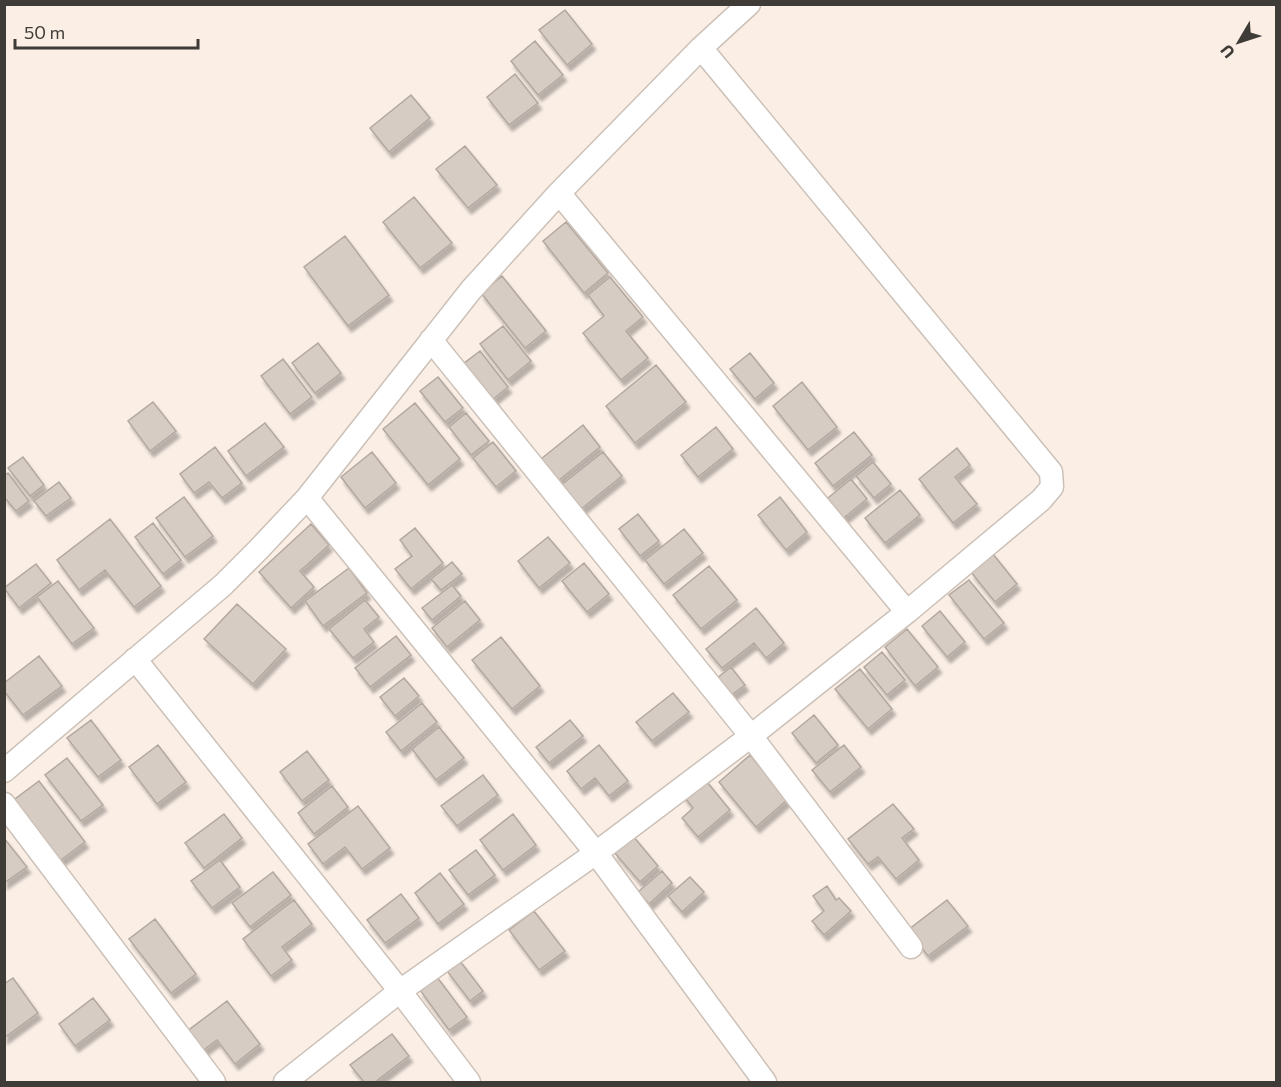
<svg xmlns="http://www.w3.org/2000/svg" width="1281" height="1087" viewBox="0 0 1281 1087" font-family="Commissioner,sans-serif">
	<defs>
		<filter id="shadow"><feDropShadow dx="3.5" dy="6" stdDeviation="1.5" flood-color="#0004"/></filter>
	</defs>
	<rect width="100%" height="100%" fill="#faeee5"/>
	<path fill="#d7ccc3" stroke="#b3a8a0" stroke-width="1.5" filter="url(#shadow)" d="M 565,10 L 592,44 L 567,65 L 539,30 Z
		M 535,41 L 563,75 L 538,95 L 511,61 Z
		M 515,74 L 538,103 L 509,125 L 487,97 Z
		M 411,95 L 430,118 L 389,152 L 370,128 Z
		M 465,146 L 497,185 L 468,208 L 436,169 Z
		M 414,197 L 452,243 L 420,268 L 383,222 Z
		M 566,222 L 608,273 L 584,293 L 543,241 Z
		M 345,236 L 389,295 L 348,326 L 304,267 Z
		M 502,276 L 546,331 L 525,348 L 481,293 Z
		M 610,277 L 643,317 L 626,331 L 648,358 L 621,380 L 583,333 L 604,316 L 588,295 Z
		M 503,326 L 531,361 L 508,380 L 480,344 Z
		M 318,343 L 341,373 L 315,393 L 292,363 Z
		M 480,351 L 508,387 L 492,400 L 463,364 Z
		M 750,353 L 774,383 L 755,399 L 730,369 Z
		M 283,359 L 312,397 L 290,414 L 261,376 Z
		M 656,365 L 686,402 L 635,443 L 606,406 Z
		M 438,377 L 463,408 L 445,422 L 420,391 Z
		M 802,382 L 837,427 L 808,450 L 773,406 Z
		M 153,402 L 176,431 L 150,451 L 128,421 Z
		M 415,403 L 460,459 L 428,485 L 383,429 Z
		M 466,413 L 489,441 L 471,455 L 449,427 Z
		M 265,423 L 284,447 L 246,476 L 228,451 Z
		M 583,425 L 600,447 L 558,481 L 541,459 Z
		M 716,427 L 733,449 L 698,477 L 681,455 Z
		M 854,432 L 872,455 L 833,486 L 815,463 Z
		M 493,442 L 516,471 L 496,487 L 473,458 Z
		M 215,447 L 242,483 L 222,498 L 209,482 L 194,493 L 180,474 Z
		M 957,448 L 970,465 L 955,477 L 977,504 L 953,523 L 919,479 Z
		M 372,452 L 396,483 L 365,508 L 341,477 Z
		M 603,452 L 622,476 L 580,510 L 560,486 Z
		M 23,457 L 44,485 L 30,496 L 8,468 Z
		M 873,462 L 891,484 L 874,498 L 856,476 Z
		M 8,473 L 29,501 L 16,511 L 4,497 L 4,476 Z
		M 851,479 L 867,499 L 839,522 L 823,502 Z
		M 59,482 L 71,498 L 46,516 L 34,501 Z
		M 900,490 L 920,515 L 885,543 L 865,518 Z
		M 184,497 L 213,536 L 185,557 L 156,518 Z
		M 780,497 L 807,532 L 786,550 L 758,515 Z
		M 638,514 L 659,541 L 640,556 L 619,529 Z
		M 110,519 L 161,586 L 134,607 L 105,570 L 79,590 L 57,560 Z
		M 153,523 L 181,560 L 163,574 L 135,537 Z
		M 311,524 L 329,545 L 300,571 L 314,587 L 291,608 L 259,572 Z
		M 415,528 L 443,563 L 411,589 L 395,569 L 412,556 L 400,540 Z
		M 684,529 L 703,553 L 664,584 L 645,560 Z
		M 548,537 L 570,563 L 539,588 L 518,561 Z
		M 993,554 L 1017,584 L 995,602 L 971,572 Z
		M 452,562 L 462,574 L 441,590 L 431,579 Z
		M 584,563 L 609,594 L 587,612 L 562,581 Z
		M 36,564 L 51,583 L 19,608 L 4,588 Z
		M 709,566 L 737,600 L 701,629 L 673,595 Z
		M 349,568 L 367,593 L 323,626 L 305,601 Z
		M 969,580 L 1004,623 L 984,639 L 949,595 Z
		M 58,581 L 94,628 L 72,644 L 37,597 Z
		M 452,585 L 461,596 L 432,620 L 422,608 Z
		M 365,600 L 379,617 L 364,629 L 374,642 L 353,658 L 329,629 Z
		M 465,601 L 480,620 L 447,647 L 432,628 Z
		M 237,604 L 286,649 L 253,684 L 204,639 Z
		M 756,608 L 784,643 L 766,658 L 754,643 L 722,668 L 706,649 Z
		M 940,611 L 965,642 L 947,657 L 922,626 Z
		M 907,629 L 938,667 L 915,686 L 885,647 Z
		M 396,636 L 411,655 L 370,687 L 355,668 Z
		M 501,637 L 540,686 L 512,709 L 472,660 Z
		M 882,652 L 905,680 L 887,695 L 864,667 Z
		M 39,656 L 62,686 L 23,715 L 4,691 L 4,683 Z
		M 731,667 L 745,685 L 726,699 L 712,682 Z
		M 860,669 L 892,709 L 868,729 L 835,689 Z
		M 404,678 L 419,696 L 395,716 L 380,697 Z
		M 673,693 L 689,712 L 652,741 L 636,722 Z
		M 422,703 L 437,722 L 401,751 L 386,732 Z
		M 814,715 L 838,745 L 816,763 L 792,733 Z
		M 91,720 L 121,760 L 98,777 L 67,738 Z
		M 570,720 L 583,736 L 549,763 L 536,747 Z
		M 439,727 L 464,758 L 436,780 L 412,749 Z
		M 158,745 L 186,782 L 157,804 L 129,767 Z
		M 599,745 L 628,781 L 609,796 L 595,778 L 581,789 L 567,771 Z
		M 844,745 L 861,767 L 830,792 L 812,770 Z
		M 307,751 L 329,780 L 302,801 L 280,772 Z
		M 750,755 L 787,800 L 756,827 L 719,782 Z
		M 67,758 L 103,805 L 81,821 L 45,775 Z
		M 483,775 L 498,795 L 457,826 L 441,806 Z
		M 703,777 L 730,810 L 698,837 L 682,818 L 693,808 L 682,794 Z
		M 39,781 L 85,842 L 57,863 L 11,802 Z
		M 332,786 L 348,807 L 314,834 L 298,813 Z
		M 893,804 L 914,829 L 902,838 L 919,860 L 896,879 L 878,857 L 868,864 L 848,839 Z
		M 358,806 L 390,848 L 362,869 L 345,847 L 323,864 L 308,844 Z
		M 224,814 L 242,838 L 204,868 L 185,843 Z
		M 513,814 L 536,845 L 503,870 L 480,840 Z
		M 633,836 L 658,866 L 640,882 L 614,852 Z
		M 4,838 L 27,867 L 4,883 Z
		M 476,850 L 495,875 L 468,895 L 449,870 Z
		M 220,860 L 240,887 L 212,908 L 191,881 Z
		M 662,871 L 672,883 L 649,904 L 638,892 Z
		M 273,872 L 291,895 L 250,927 L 232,903 Z
		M 440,873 L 464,904 L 438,924 L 415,893 Z
		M 690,877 L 704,892 L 682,912 L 668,896 Z
		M 827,886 L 836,900 L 839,898 L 851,911 L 824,935 L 812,921 L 824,911 L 813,896 Z
		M 401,894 L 419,918 L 385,943 L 367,920 Z
		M 294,900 L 312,924 L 282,947 L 292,960 L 271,976 L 243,939 Z
		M 947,900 L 968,926 L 928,956 L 908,930 Z
		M 534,911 L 565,951 L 539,970 L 509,930 Z
		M 155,919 L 196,974 L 171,993 L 129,939 Z
		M 460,961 L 483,991 L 470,1001 L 447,971 Z
		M 437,977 L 467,1017 L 449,1030 L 420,990 Z
		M 13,978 L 38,1013 L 4,1038 L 4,984 Z
		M 93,998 L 110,1020 L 75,1046 L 59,1024 Z
		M 227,1001 L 260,1044 L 235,1064 L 217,1040 L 201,1052 L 186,1032 Z
		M 392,1034 L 409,1056 L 375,1082 L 364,1082 L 350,1065 Z"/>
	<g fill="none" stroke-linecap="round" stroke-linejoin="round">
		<g stroke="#ccc1b8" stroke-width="25">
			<path id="street" d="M 559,193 L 907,612
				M 431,340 L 751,736 L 911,947
				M 307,498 L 596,853 L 765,1082
				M 135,659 L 400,991 L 469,1082
				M 4,771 L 223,585 L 258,550 L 307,498 L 471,290 L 559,193 L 701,48 L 749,4
				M 4,804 L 214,1082
				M 285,1082 L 400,991 L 596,853 L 751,736 L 907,612 L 1041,500 L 1052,487 L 1051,472 L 701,48"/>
		</g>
		<use href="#street" stroke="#fff" stroke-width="22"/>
	</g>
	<rect width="1281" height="1087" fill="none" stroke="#3f3b37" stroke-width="12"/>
	<g transform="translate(1239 42) rotate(231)" stroke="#faeee5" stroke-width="4.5" paint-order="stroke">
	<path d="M0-4.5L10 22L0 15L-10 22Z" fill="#3f3b37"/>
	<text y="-9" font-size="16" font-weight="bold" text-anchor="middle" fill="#3f3b37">U</text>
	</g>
	<path d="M15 39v9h183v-9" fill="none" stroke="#3f3b37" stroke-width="3"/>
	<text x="24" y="39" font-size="18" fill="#3f3b37" stroke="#faeee5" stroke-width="4.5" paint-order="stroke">50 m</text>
</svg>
